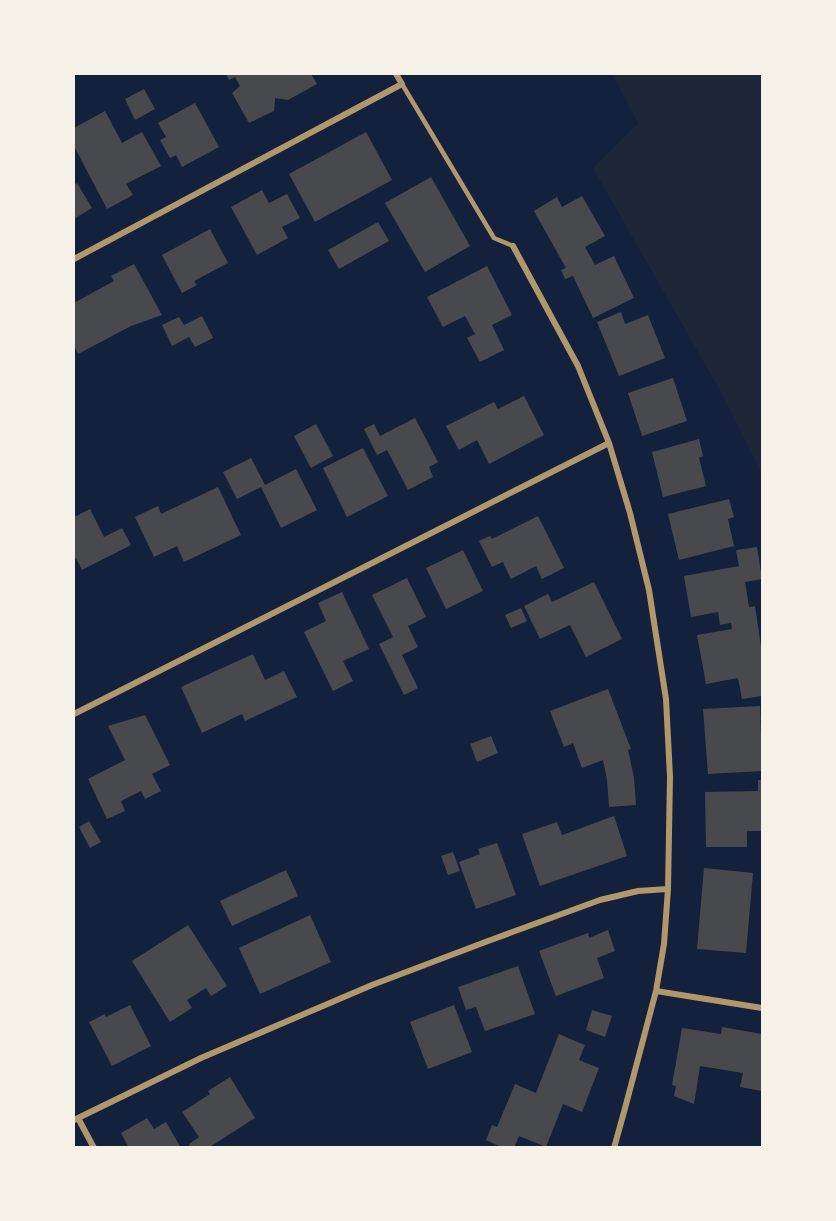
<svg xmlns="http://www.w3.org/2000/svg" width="836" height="1221" viewBox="0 0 836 1221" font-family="'Exo 2',sans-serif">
	<rect width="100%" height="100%" fill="#14213d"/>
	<path fill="#1d2539" d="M 612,74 L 762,74 L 762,474 L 726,401 L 593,168 L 638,123 Z"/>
	<path fill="#48494c" d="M 226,74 L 311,74 L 317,84 L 288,100 L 275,98 L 274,111 L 249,123 L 232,93 L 240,86 L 235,77 L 229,80 Z
		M 144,89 L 155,109 L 135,120 L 125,99 Z
		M 195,103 L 219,147 L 182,167 L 176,155 L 170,158 L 160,140 L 166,137 L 158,123 Z
		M 105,111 L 122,143 L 142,132 L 161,166 L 126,184 L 133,195 L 107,209 L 74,146 L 74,128 Z
		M 366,132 L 392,180 L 315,222 L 289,174 Z
		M 431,177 L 470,246 L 425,272 L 385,203 Z
		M 77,183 L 92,208 L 74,219 L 74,185 Z
		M 262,190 L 269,203 L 287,194 L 300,218 L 282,227 L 288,238 L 257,255 L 231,207 Z
		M 582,196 L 605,236 L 585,247 L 595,265 L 614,256 L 634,298 L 593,318 L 573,276 L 565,279 L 561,270 L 566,268 L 534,211 L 557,197 L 562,207 Z
		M 378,222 L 389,241 L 339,269 L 328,250 Z
		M 210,229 L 228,263 L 194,281 L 197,285 L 182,293 L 162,255 Z
		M 134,264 L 162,315 L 131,326 L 78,354 L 74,345 L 74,303 L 114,281 L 111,276 Z
		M 487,266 L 512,315 L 492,325 L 504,350 L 480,362 L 467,338 L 475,334 L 465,316 L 443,327 L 427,297 Z
		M 621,312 L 625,324 L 648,315 L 665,358 L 619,376 L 597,322 Z
		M 202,316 L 213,338 L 195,347 L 189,337 L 172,346 L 162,325 L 179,317 L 184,325 Z
		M 673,378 L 687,421 L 642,436 L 628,393 Z
		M 524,396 L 544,435 L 489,464 L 477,440 L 459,450 L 446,426 L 494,402 L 498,409 Z
		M 415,418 L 438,462 L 429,467 L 433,477 L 408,490 L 387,450 L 377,455 L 364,429 L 374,424 L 380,436 Z
		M 316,424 L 333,456 L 311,468 L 294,436 Z
		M 699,439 L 703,456 L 699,458 L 706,486 L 663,497 L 652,452 Z
		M 363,448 L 388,496 L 347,517 L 323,468 Z
		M 251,458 L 265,485 L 296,469 L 317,510 L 281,528 L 261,487 L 237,499 L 223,472 Z
		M 218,487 L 241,535 L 184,562 L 177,546 L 154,557 L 135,517 L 158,506 L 161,514 Z
		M 729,499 L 734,517 L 728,519 L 734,546 L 679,560 L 668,514 Z
		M 90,509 L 104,537 L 122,528 L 131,545 L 82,570 L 76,558 L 74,559 L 74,517 Z
		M 538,516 L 564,568 L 542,579 L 536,566 L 511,579 L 503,562 L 492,567 L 479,541 L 490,536 L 492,539 Z
		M 757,547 L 762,579 L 745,582 L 749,607 L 755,606 L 762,653 L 762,696 L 742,699 L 738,678 L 706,684 L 697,635 L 732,629 L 731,623 L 720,625 L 718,612 L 691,617 L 684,576 L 739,566 L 736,550 Z
		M 463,550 L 483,591 L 446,609 L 426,568 Z
		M 407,578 L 426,617 L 408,626 L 418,647 L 402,655 L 418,688 L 404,695 L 379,644 L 393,637 L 372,595 Z
		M 594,582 L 622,639 L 586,657 L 570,625 L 540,639 L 524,606 L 548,594 L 552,602 Z
		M 342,592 L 369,649 L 343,661 L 353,681 L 333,691 L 304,632 L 326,621 L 318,603 Z
		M 521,608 L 527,621 L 511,628 L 505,615 Z
		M 253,654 L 265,680 L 284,671 L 297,697 L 245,721 L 242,714 L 202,733 L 181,687 Z
		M 608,689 L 631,749 L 628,750 L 634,778 L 636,805 L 609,807 L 607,780 L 603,760 L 582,768 L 573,743 L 564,747 L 550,711 Z
		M 760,706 L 762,771 L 708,774 L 703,709 Z
		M 145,715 L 170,765 L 152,774 L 161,791 L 145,799 L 141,791 L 121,801 L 125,811 L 107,819 L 88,779 L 125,760 L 108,726 Z
		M 491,736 L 498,753 L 477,762 L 470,744 Z
		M 758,780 L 762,780 L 762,831 L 747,831 L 747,847 L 706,847 L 705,792 L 758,791 Z
		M 614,816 L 627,856 L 540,886 L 522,834 L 557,822 L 562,835 Z
		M 89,821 L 101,842 L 90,848 L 79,827 Z
		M 497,843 L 516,895 L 476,909 L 459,862 L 480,854 L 478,849 Z
		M 453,852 L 460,871 L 448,875 L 441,856 Z
		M 704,868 L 753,873 L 746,953 L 697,949 Z
		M 286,870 L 298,896 L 232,926 L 220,901 Z
		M 310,915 L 331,962 L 260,994 L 239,948 Z
		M 188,925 L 227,986 L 211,996 L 206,988 L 187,1000 L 192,1008 L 170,1022 L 132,961 Z
		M 608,930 L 615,951 L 597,958 L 604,978 L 556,996 L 539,951 L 588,933 L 589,938 Z
		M 518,966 L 535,1014 L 485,1031 L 476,1007 L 466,1010 L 458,987 Z
		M 130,1005 L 151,1046 L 112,1066 L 89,1022 L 105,1014 L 106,1017 Z
		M 454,1005 L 472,1052 L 428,1069 L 410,1022 Z
		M 592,1010 L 612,1016 L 605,1037 L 586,1030 Z
		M 722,1027 L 762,1034 L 762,1091 L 740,1087 L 743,1073 L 700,1066 L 694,1104 L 674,1096 L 676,1086 L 672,1085 L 682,1028 L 721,1034 Z
		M 559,1034 L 585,1045 L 579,1060 L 599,1068 L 582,1112 L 563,1104 L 546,1147 L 519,1136 L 514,1148 L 503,1148 L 486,1140 L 492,1125 L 497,1127 L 515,1084 L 536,1093 Z
		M 230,1077 L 255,1118 L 208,1148 L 191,1148 L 189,1144 L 199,1137 L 182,1112 L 210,1094 L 208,1091 Z
		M 147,1118 L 154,1129 L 166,1122 L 181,1148 L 129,1148 L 121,1133 Z"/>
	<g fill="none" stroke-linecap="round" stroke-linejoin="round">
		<path stroke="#b1986c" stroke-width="4.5" d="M 402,84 L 494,238 L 513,246"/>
		<path stroke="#b1986c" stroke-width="6" d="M 513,246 L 578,366 L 609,443 L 630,513 L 649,590 L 666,699 L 670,777 L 668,889 L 664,944 L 656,991 L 624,1112 L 614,1148
			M 74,259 L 402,84 L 396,74
			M 74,714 L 609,443
			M 656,991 L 762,1008
			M 78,1118 L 94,1148
			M 74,1120 L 201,1058 L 372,985 L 488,941 L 600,900 L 638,891 L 668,889"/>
	</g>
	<rect width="836" height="1221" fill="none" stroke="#f6f1e7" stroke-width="150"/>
</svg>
